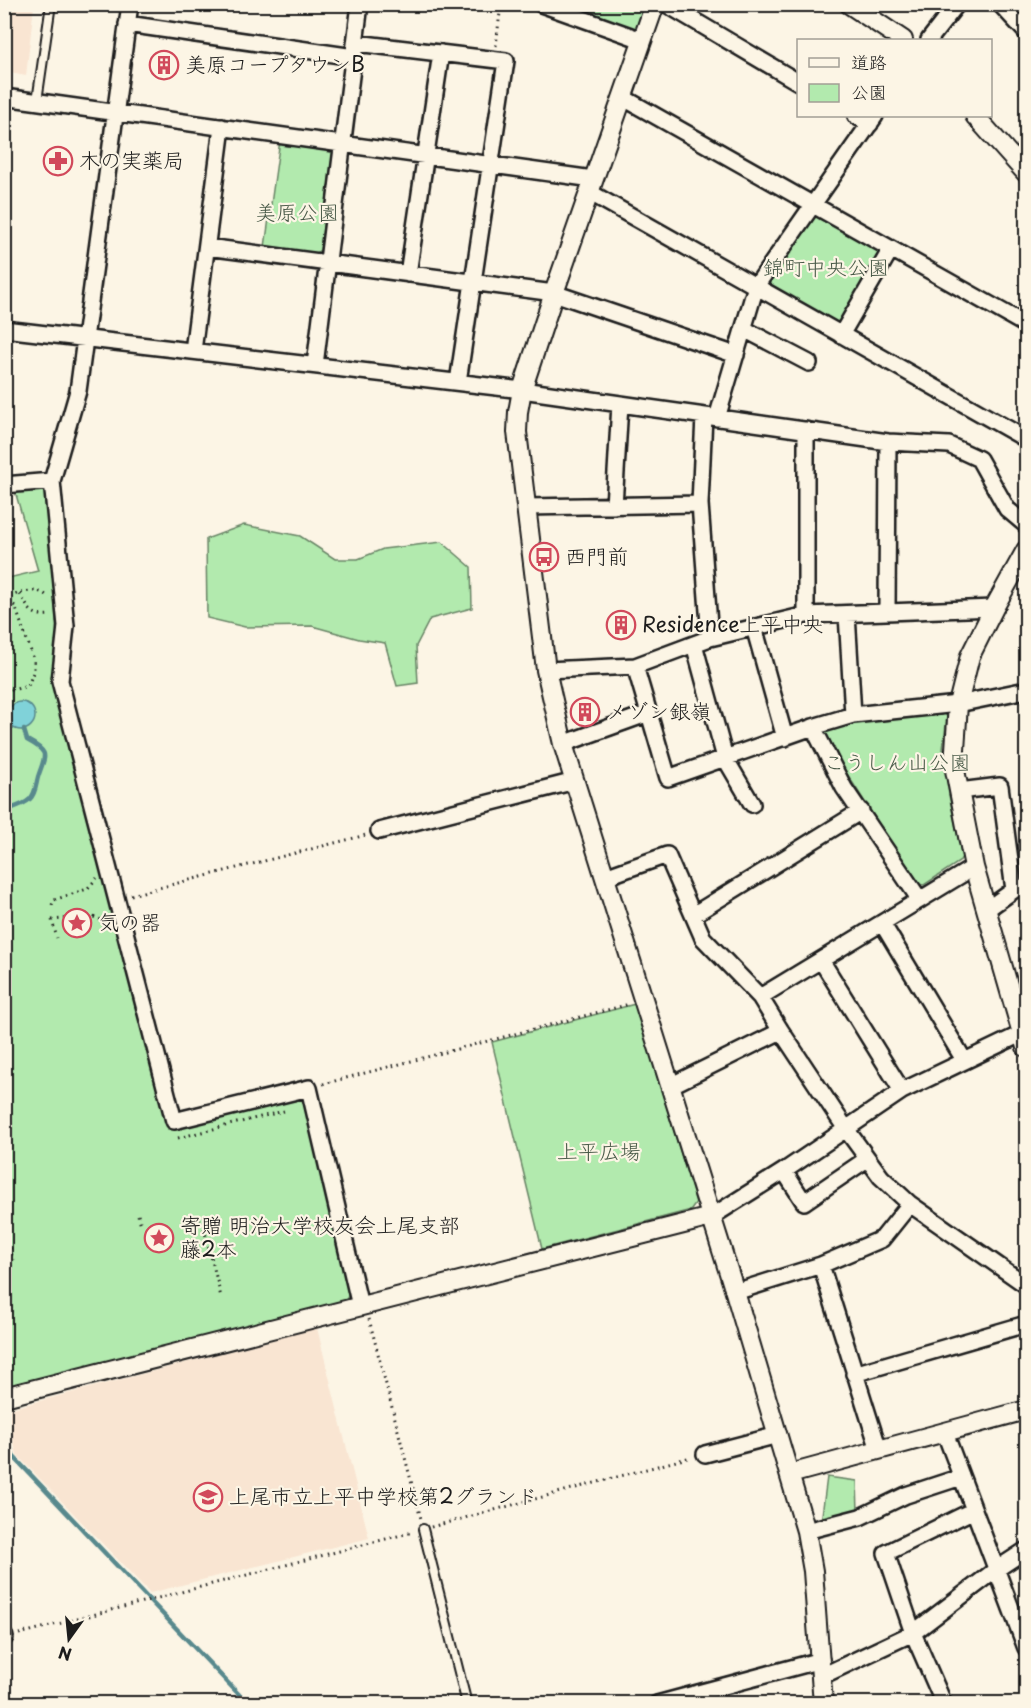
<svg xmlns="http://www.w3.org/2000/svg" width="1031" height="1708" viewBox="0 0 1031 1708" font-family="'Playpen Sans','Klee One',sans-serif">
	<rect width="100%" height="100%" fill="#fcf5e5"/>
	<filter id="ink" filterUnits="userSpaceOnUse"><feTurbulence type="fractalNoise" baseFrequency=".0167" numOctaves="2"/><feDisplacementMap in="SourceGraphic" scale="12" xChannelSelector="R" yChannelSelector="G"/><feConvolveMatrix kernelMatrix="1 2 1 2 8 2 1 2 1" color-interpolation-filters="sRGB"/></filter>
	<g filter="url(#ink)">
		<path fill="#f9e5d2" d="M 4,5 L 34,5 L 26,76 L 5,72 Z
			M 317,1328 L 369,1538 L 150,1593 L 17,1455 L 5,1410 Z"/>
		<path fill="#b2eaae" stroke="#678365" stroke-width="1.5" d="M 560,5 L 623,5 L 644,12 L 638,27 L 634,30 Z
			M 280,140 L 328,147 L 333,151 L 320,250 L 315,254 L 265,247 Z
			M 819,213 L 885,250 L 844,322 L 837,325 L 768,285 L 766,279 L 812,214 Z
			M 40,488 L 47,494 L 58,650 L 112,907 L 168,1129 L 296,1098 L 305,1101 L 350,1292 L 345,1302 L 166,1346 L 5,1389 L 4,579 L 38,571 L 15,491 Z
			M 244,525 L 300,536 L 335,559 L 358,559 L 383,549 L 442,542 L 471,567 L 472,608 L 430,619 L 416,646 L 418,683 L 397,686 L 385,643 L 359,639 L 312,626 L 245,627 L 207,618 L 206,539 Z
			M 941,711 L 947,716 L 943,749 L 949,795 L 962,857 L 959,862 L 924,885 L 917,884 L 823,736 L 825,728 L 856,719 Z
			M 635,1004 L 696,1203 L 691,1210 L 542,1249 L 492,1042 Z
			M 827,1477 L 857,1481 L 858,1512 L 821,1523 Z"/>
		<path fill="#80d2d9" stroke="#58898d" stroke-width="1.5" d="M7 716a14 14 0 1 1 28 0a14 14 0 1 1-28 0Z"/>
		<g fill="none" stroke-linecap="round" stroke-linejoin="round">
			<path stroke="#58898d" stroke-width="4.5" d="M 4,811 C 12,808 24,805 30,799 C 36,793 36,784 38,777 C 45,755 51,753 27,740 L 24,730
				M 4,1424 L 13,1456 L 248,1704"/>
			<g stroke="#1c1c1c" stroke-width="12">
				<path id="service" d="M 37,101 L 51,4
					M 423,1529 L 467,1704"/>
			</g>
			<g stroke="#1c1c1c" stroke-width="20">
				<path id="minor" d="M 130,4 L 78,391 L 52,481 L 66,626 L 60,681 L 174,1121 L 309,1088 L 360,1306
					M 541,4 L 642,40
					M 666,4 L 798,82
					M 1000,4 L 1026,32
					M 127,24 L 354,57
					M 929,40 L 957,4
					M 356,43 L 506,61 L 458,382
					M 4,97 L 593,179
					M 622,97 L 1026,325
					M 856,116 L 870,124
					M 589,192 L 1026,439
					M 207,247 L 554,293 L 736,355
					M 408,274 L 441,53
					M 4,329 L 522,390 L 888,442 L 949,445 L 979,459 L 1007,509 L 1026,525
					M 744,329 L 809,363
					M 841,335 L 891,249
					M 193,351 L 222,127
					M 315,365 L 360,4
					M 704,416 L 700,504 L 710,638
					M 717,418 L 756,286 L 875,116
					M 4,485 L 52,481
					M 614,506 L 620,404
					M 526,507 L 700,504
					M 887,611 L 888,442
					M 847,614 L 853,715
					M 806,615 L 806,430
					M 754,627 L 785,738
					M 694,644 L 725,758 L 752,804
					M 635,666 L 668,778 L 813,727 L 853,715 L 958,704 L 1026,690
					M 546,670 L 635,666 L 710,638 L 806,615 L 994,608
					M 813,727 L 844,788 L 920,900
					M 563,744 L 649,713
					M 959,791 L 1000,786 L 1014,890
					M 379,831 L 575,781
					M 605,877 L 667,855 L 703,938 L 760,997 L 781,1031 L 846,1129 L 881,1177 L 910,1204 L 1026,1285
					M 986,910 L 1014,890 L 1026,886
					M 693,915 L 861,811
					M 882,923 L 964,1060
					M 821,960 L 902,1091
					M 760,997 L 974,867
					M 670,1086 L 781,1031
					M 784,1171 L 804,1202 L 867,1159
					M 711,1217 L 784,1171 L 902,1091 L 1023,1033
					M 821,1265 L 879,1450
					M 735,1292 L 821,1265 L 882,1239 L 910,1204
					M 854,1374 L 1026,1324
					M 945,1433 L 1026,1648
					M 705,1454 L 778,1435
					M 806,1531 L 860,1517 L 906,1495 L 961,1477
					M 4,1637 L 5,1637
					M 822,1676 L 913,1633 L 997,1569 L 1026,1550
					M 657,1704 L 821,1660
					M 944,1704 L 913,1633 L 886,1553 L 974,1510"/>
			</g>
			<g stroke="#1c1c1c" stroke-width="22">
				<path id="tertiary" d="M 655,4 L 554,293 L 522,390 L 518,412 L 517,432 L 546,670 L 563,744 L 735,1292 L 806,1531 L 813,1571 L 823,1704
					M 849,4 L 903,40
					M 975,116 L 1026,173
					M 1026,550 L 994,608 L 970,656 L 958,704 L 954,765 L 974,867 L 1026,1047
					M 4,1397 L 711,1217
					M 790,1474 L 1026,1410"/>
			</g>
			<path stroke="#1c1c1c" stroke-width="3" stroke-dasharray="1.5 4.5" stroke-linecap="butt" d="M 496,46 L 501,4
				M 20,594 C 29,609 31,617 50,615
				M 4,598 C 18,594 37,585 48,597
				M 4,598 L 15,606 L 34,660 L 34,670 L 28,686 L 4,692
				M 131,895 L 366,835
				M 52,905 L 54,900 L 87,889 L 97,878
				M 52,920 L 91,916 L 106,922
				M 52,920 L 57,938
				M 323,1084 L 630,1004
				M 178,1138 L 284,1111
				M 138,1215 L 141,1225
				M 193,1222 L 202,1220 L 221,1297
				M 10,1248 L 13,1260
				M 369,1319 L 421,1519
				M 431,1527 L 691,1457
				M 19,1634 L 413,1532"/>
			<use href="#service" stroke="#fcf5e5" stroke-width="8"/>
			<use href="#minor" stroke="#fcf5e5" stroke-width="15"/>
			<use href="#tertiary" stroke="#fcf5e5" stroke-width="18"/>
		</g>
	</g>
	<defs>
		<g id="building-ring" transform="scale(1.5)"><circle r="9.5" fill="#fcf5e5" stroke="#d1495b" stroke-width="1.5"/><path d="M-4-6H4V6H1V3H-1V6H-4ZM-2.5-4.3h1.7v1.8h-1.7ZM.8-4.3h1.7v1.8H.8ZM-2.5-1h1.7V.8h-1.7ZM.8-1h1.7V.8H.8Z" fill="#d1495b"/></g>
		<g id="pharmacy-ring" transform="scale(1.5)"><circle r="9.5" fill="#fcf5e5" stroke="#d1495b" stroke-width="1.5"/><path d="M-2-6h4v4h4v4h-4v4h-4v-4h-4v-4h4Z" fill="#d1495b"/></g>
		<g id="bus-ring" transform="scale(1.5)"><circle r="9.5" fill="#fcf5e5" stroke="#d1495b" stroke-width="1.5"/><path d="M-5-6H5V4H4V6H2V4H-2V6H-4V4H-5ZM-3.5-4V0h7V-4ZM-3.5 1.2v1.5H-2V1.2ZM2 1.2v1.5H3.5V1.2Z" fill="#d1495b"/></g>
		<g id="sight-ring" transform="scale(1.5)"><circle r="9.5" fill="#fcf5e5" stroke="#d1495b" stroke-width="1.5"/><path d="M0-6L1.8-2.2L6-1.7L2.9 1.2L3.7 5.4L0 3.3L-3.7 5.4L-2.9 1.2L-6-1.7L-1.8-2.2Z" fill="#d1495b"/></g>
		<g id="school-ring" transform="scale(1.5)"><circle r="9.5" fill="#fcf5e5" stroke="#d1495b" stroke-width="1.5"/><path d="M0-5L7-2L0 1L-7-2ZM-4 1L0 2.5L4 1V4Q0 6-4 4Z" fill="#d1495b"/></g>
	</defs>
	<g fill-rule="evenodd">
		<use href="#building-ring" x="164" y="65"/>
		<use href="#pharmacy-ring" x="58" y="161"/>
		<use href="#bus-ring" x="544" y="557"/>
		<use href="#building-ring" x="621" y="625"/>
		<use href="#building-ring" x="585" y="712"/>
		<use href="#sight-ring" x="77" y="923"/>
		<use href="#sight-ring" x="159" y="1238"/>
		<use href="#school-ring" x="208" y="1497"/>
	</g>
	<g text-anchor="middle" stroke-width="4.5" stroke-linejoin="round" paint-order="stroke">
		<g font-size="21" fill="#1c1c1c" stroke="#fcf5e5" text-anchor="start">
			<text x="185" y="72">美原コープタウンB</text>
			<text x="79" y="168">木の実薬局</text>
			<text x="565" y="564">西門前</text>
			<text x="642" y="632">Residence上平中央</text>
			<text x="606" y="719">メゾン銀嶺</text>
			<text x="98" y="930">気の器</text>
			<text x="180" y="1233">寄贈 明治大学校友会上尾支部<tspan x="180" dy="24">藤2本</tspan></text>
			<text x="229" y="1504">上尾市立上平中学校第2グランド</text>
		</g>
		<g font-size="21" fill="#495a48" stroke="#fcf5e5">
			<text x="297" y="220">美原公園</text>
			<text x="826" y="275">錦町中央公園</text>
			<text x="897" y="770">こうしん山公園</text>
			<text x="599" y="1159">上平広場</text>
		</g>
	</g>
	<rect width="1031" height="1708" fill="none" stroke="#fcf5e5" stroke-width="24"/>
	<rect x="12" y="12" width="1007" height="1684" fill="none" stroke="#1c1c1c" stroke-width="2" filter="url(#ink)"/>
	<rect x="797" y="39" width="195" height="78" fill="#fcf5e5" stroke="#a29e95" stroke-width="1.5"/>
	<rect x="809" y="58" width="30" height="9" fill="#fcf5e5" stroke="#a29e95" stroke-width="1.5"/>
	<text x="851" y="69" font-size="18" fill="#1c1c1c">道路</text>
	<rect x="809" y="84" width="30" height="18" fill="#b2eaae" stroke="#a29e95" stroke-width="1.5"/>
	<text x="851" y="99" font-size="18" fill="#1c1c1c">公園</text>
	<g transform="translate(69 1639) rotate(195)" stroke="#fcf5e5" stroke-width="4.5" paint-order="stroke">
	<path d="M0-4.5L10 22L0 15L-10 22Z" fill="#1c1c1c"/>
	<text y="-9" font-size="16" font-weight="bold" text-anchor="middle" fill="#1c1c1c">N</text>
	</g>
</svg>
